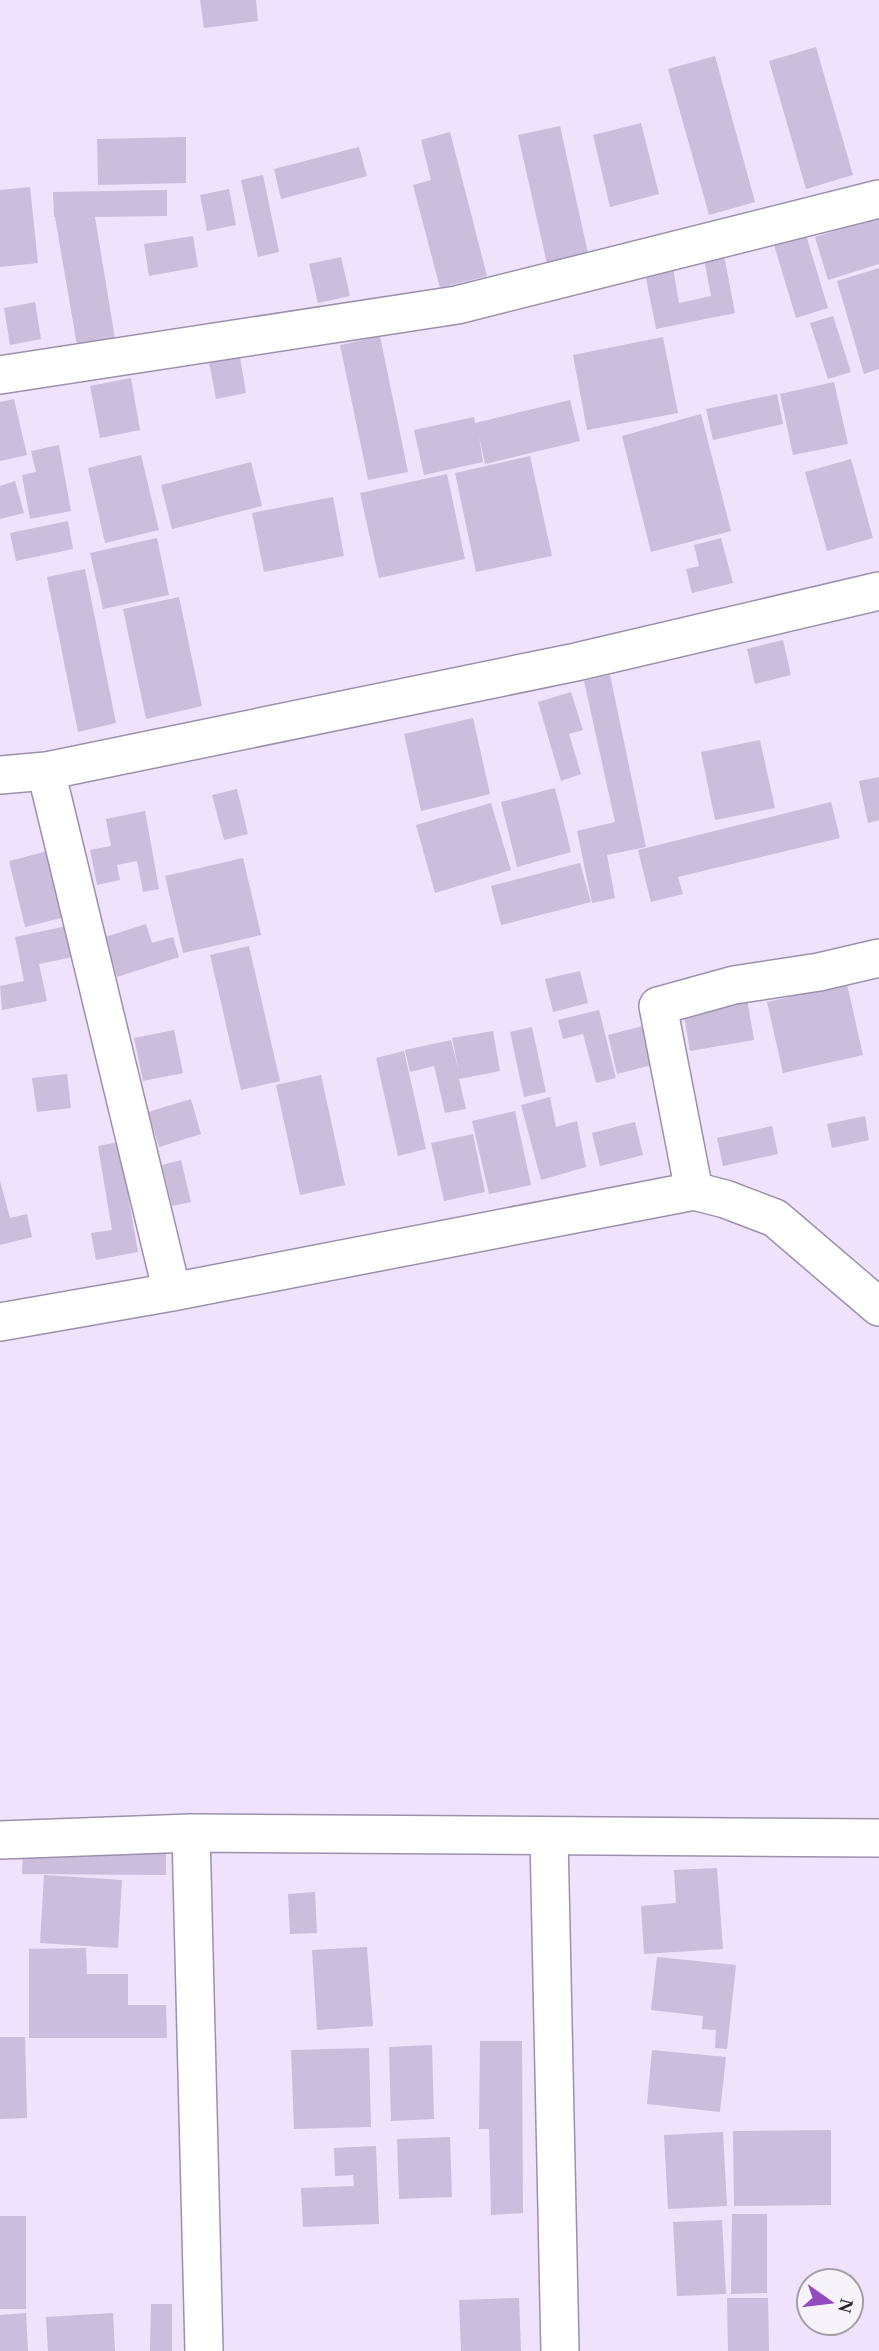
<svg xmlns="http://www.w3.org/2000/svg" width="879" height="2351" viewBox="0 0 879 2351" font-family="Georgia,serif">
	<rect width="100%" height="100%" fill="#eee2fc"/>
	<path fill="#cbbddc" d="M 200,0 L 256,0 L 258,21 L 204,28 Z
		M 816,47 L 853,175 L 806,189 L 769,61 Z
		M 715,56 L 755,202 L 709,215 L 668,69 Z
		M 641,123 L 659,194 L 610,207 L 593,135 Z
		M 560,126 L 589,258 L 548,268 L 518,135 Z
		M 450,132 L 487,276 L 440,288 L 413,185 L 431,180 L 421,140 Z
		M 186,137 L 186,183 L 98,185 L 97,139 Z
		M 359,147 L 367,176 L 281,199 L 274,169 Z
		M 263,175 L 279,252 L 258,257 L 241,180 Z
		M 30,187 L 38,263 L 0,267 L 0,190 Z
		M 229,189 L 236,225 L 207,231 L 200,195 Z
		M 167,190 L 167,216 L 95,217 L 116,345 L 78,351 L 55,217 L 54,217 L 53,192 Z
		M 879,217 L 879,264 L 828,280 L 815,237 Z
		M 806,235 L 828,308 L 796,318 L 774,245 Z
		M 193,236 L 198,267 L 149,276 L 144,244 Z
		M 724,255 L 735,313 L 656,329 L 645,273 L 673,268 L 679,303 L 711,296 L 704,259 Z
		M 341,257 L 350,296 L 318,303 L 309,264 Z
		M 879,268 L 879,369 L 864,374 L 837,281 Z
		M 35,302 L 41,339 L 10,345 L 4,308 Z
		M 833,316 L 851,372 L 828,379 L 810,323 Z
		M 380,336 L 408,472 L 368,480 L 340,345 Z
		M 663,337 L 678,413 L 587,430 L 573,355 Z
		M 239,351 L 246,393 L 216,399 L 208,357 Z
		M 131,378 L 140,430 L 100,438 L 90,386 Z
		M 834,382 L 848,444 L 793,455 L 780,394 Z
		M 777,394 L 783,424 L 713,440 L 706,409 Z
		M 14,399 L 27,455 L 0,461 L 0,402 Z
		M 570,400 L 580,441 L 485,464 L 479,436 L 483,462 L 424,475 L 414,430 L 474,417 L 475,423 Z
		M 701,414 L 731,531 L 651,552 L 622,436 Z
		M 59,445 L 71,511 L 30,519 L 22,475 L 36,472 L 31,451 Z
		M 141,455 L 159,530 L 105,543 L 88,468 Z
		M 530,456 L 552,556 L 476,572 L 455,473 Z
		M 851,459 L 873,538 L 827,551 L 805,472 Z
		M 251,462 L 262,506 L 172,529 L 161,485 Z
		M 447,474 L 465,559 L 379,578 L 360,493 Z
		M 15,481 L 24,513 L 0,519 L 0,486 Z
		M 333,497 L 344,556 L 264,572 L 252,513 Z
		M 68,521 L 73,549 L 16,561 L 10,533 Z
		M 157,538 L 169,595 L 103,609 L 90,553 Z
		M 721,538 L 733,583 L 692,593 L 686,569 L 699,566 L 694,545 Z
		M 85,569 L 116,723 L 78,732 L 47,577 Z
		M 179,597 L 202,706 L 146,719 L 123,609 Z
		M 783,640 L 791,675 L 755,684 L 747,649 Z
		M 610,675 L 646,847 L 607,855 L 615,898 L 592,903 L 577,831 L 615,822 L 584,681 Z
		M 571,692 L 583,730 L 569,734 L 581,774 L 561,781 L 538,702 Z
		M 473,718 L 490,794 L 421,811 L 404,734 Z
		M 760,740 L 775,808 L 715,820 L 701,752 Z
		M 879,777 L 879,820 L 868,823 L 859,781 Z
		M 555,788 L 571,852 L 517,867 L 501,802 Z
		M 237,789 L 248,834 L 224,840 L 212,795 Z
		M 831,802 L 840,838 L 678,877 L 683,894 L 651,902 L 638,850 Z
		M 491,803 L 511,870 L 435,893 L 416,825 Z
		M 145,811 L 159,889 L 143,892 L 137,861 L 117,865 L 120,880 L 97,885 L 90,850 L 111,846 L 106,819 Z
		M 48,851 L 65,917 L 25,927 L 9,861 Z
		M 243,858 L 261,935 L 183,953 L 165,876 Z
		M 580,863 L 591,902 L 501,925 L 491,886 Z
		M 146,924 L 152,943 L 173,937 L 179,957 L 117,977 L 105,937 Z
		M 67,926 L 73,957 L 39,964 L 47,1001 L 2,1010 L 0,986 L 24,981 L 15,937 Z
		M 249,946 L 280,1081 L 241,1090 L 210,955 Z
		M 580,971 L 588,1003 L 553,1012 L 545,979 Z
		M 847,984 L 863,1055 L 783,1073 L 767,1002 Z
		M 747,998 L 754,1040 L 690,1051 L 683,1009 Z
		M 599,1010 L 616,1078 L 596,1083 L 583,1034 L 563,1039 L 558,1020 Z
		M 647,1025 L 656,1064 L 617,1074 L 608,1035 Z
		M 532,1027 L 546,1092 L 524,1097 L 510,1032 Z
		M 174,1030 L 183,1073 L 143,1081 L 134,1038 Z
		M 493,1031 L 500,1071 L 459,1079 L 466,1109 L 445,1113 L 434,1066 L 410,1072 L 405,1050 L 451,1040 L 459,1072 L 452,1038 Z
		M 404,1051 L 426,1149 L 398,1156 L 376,1058 Z
		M 67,1074 L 71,1108 L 37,1112 L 32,1078 Z
		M 321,1075 L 345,1185 L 300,1195 L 276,1085 Z
		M 550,1097 L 556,1127 L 577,1121 L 586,1167 L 541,1180 L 521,1105 Z
		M 191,1099 L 201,1134 L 159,1147 L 148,1112 Z
		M 515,1111 L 531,1185 L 489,1194 L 472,1121 Z
		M 865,1116 L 869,1140 L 832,1148 L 827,1124 Z
		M 635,1122 L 643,1155 L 600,1166 L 592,1133 Z
		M 772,1126 L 778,1154 L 723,1166 L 717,1138 Z
		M 473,1134 L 485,1192 L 444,1201 L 431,1143 Z
		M 119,1142 L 138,1252 L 96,1260 L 91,1233 L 112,1230 L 98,1146 Z
		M 181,1160 L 191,1202 L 172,1206 L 162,1165 Z
		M 0,1181 L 10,1218 L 27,1214 L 32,1237 L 0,1245 Z
		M 23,1848 L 166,1849 L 166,1875 L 22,1874 Z
		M 717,1868 L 723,1949 L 644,1954 L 641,1906 L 676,1903 L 674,1870 Z
		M 44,1875 L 122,1880 L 118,1948 L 40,1943 Z
		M 315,1892 L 317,1933 L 290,1934 L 288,1894 Z
		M 367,1947 L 373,2026 L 317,2030 L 312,1950 Z
		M 86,1948 L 87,1974 L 128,1974 L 128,2005 L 166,2005 L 167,2038 L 29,2038 L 29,1949 Z
		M 657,1957 L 736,1965 L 727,2049 L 715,2048 L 716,2030 L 702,2029 L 703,2016 L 651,2010 Z
		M 0,2037 L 25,2037 L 27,2118 L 0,2119 Z
		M 480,2041 L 522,2041 L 523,2213 L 491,2215 L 489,2129 L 479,2129 Z
		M 432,2045 L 434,2119 L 391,2121 L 389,2047 Z
		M 369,2048 L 371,2127 L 294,2129 L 291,2050 Z
		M 652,2050 L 726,2057 L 720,2112 L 647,2104 Z
		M 831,2130 L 831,2205 L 734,2206 L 733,2131 Z
		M 723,2132 L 727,2206 L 668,2209 L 664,2135 Z
		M 450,2137 L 452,2197 L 399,2199 L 397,2139 Z
		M 376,2146 L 379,2224 L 303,2227 L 301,2188 L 354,2186 L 353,2175 L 335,2176 L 334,2148 Z
		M 732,2214 L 767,2214 L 767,2293 L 731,2294 Z
		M 0,2216 L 26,2216 L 26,2309 L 0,2309 Z
		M 722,2220 L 726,2294 L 677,2296 L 673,2222 Z
		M 519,2298 L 521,2351 L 461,2351 L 459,2300 Z
		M 727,2298 L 768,2298 L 769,2351 L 728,2351 Z
		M 151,2304 L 172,2304 L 172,2351 L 150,2351 Z
		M 26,2313 L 28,2351 L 0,2351 L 0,2315 Z
		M 113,2313 L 115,2351 L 48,2351 L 46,2317 Z"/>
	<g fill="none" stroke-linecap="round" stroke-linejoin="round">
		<g stroke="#9d90ae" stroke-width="40">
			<path id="minor" d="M 0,375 L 457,305 L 879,199
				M 0,775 L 46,771
				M 694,1191 L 658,1006 L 734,985 L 819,972 L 879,958
				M 172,1292 L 46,771 L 576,662 L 879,591
				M 0,1322 L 172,1292 L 694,1191 L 725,1199 L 775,1218 L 879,1307
				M 191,1833 L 204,2351
				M 549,1837 L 560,2351
				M 0,1840 L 191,1833 L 879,1838"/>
		</g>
		<use href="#minor" stroke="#fff" stroke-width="37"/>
	</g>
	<g transform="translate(830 2302) rotate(104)"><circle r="33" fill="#f6f4fa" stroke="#a3a0a8" stroke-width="2"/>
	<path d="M0-5L12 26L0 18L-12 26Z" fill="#934cbf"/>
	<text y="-10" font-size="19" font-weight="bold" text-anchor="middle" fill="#26212d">N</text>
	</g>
</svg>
